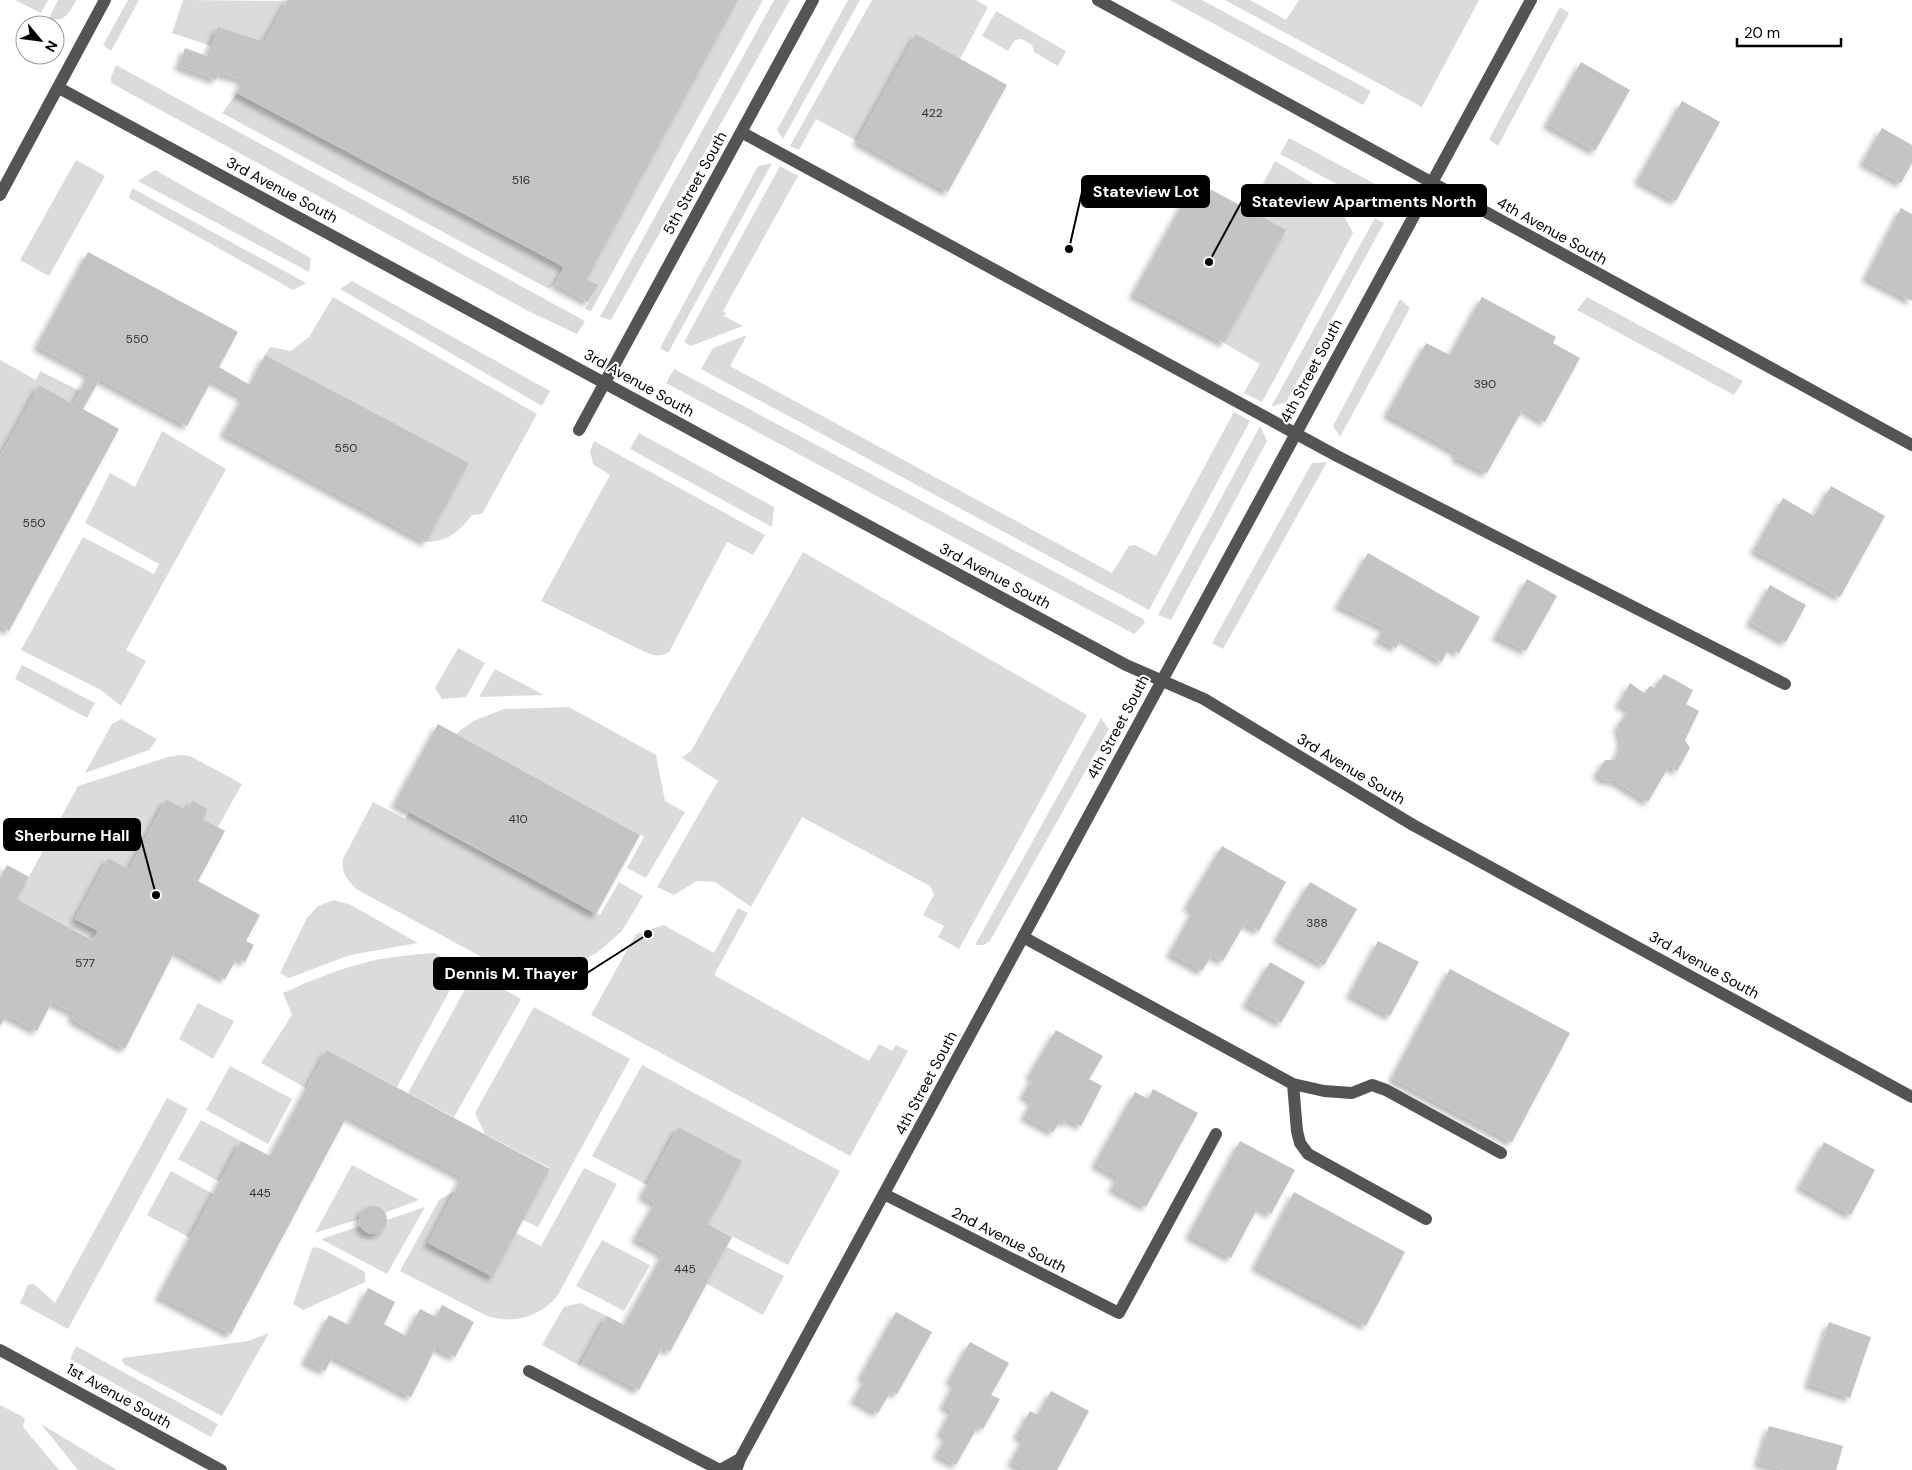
<svg xmlns="http://www.w3.org/2000/svg" width="1912" height="1470" viewBox="0 0 1912 1470" font-family="'DM Sans',sans-serif">
	<defs>
		<filter id="shadow"><feDropShadow dx="-4.5" dy="4.5" stdDeviation="2.5" flood-color="#0004"/></filter>
	</defs>
	<rect width="100%" height="100%" fill="#fff"/>
	<path fill="#dbdbdb" d="M 15,0 L 48,0 L 41,13 Z
		M 58,0 L 76,0 C 70,12 64,24 49,18 Z
		M 128,0 L 139,0 L 111,51 L 103,45 Z
		M 183,0 L 278,1 L 287,0 L 264,42 L 211,46 L 172,33 Z
		M 738,0 L 763,0 L 591,311 L 585,309 L 599,285 L 587,279 Z
		M 774,0 L 790,0 L 611,320 L 600,317 Z
		M 848,0 L 860,0 L 783,139 L 777,130 Z
		M 872,0 L 976,0 L 988,7 L 960,59 L 916,35 L 857,141 L 816,119 L 799,150 L 790,146 Z
		M 1170,0 L 1202,0 L 1371,91 L 1363,105 Z
		M 1225,0 L 1250,0 L 1286,20 L 1299,0 L 1479,0 L 1422,107 Z
		M 1560,7 L 1569,13 L 1498,146 L 1489,139 Z
		M 996,11 L 1066,51 L 1058,66 L 1034,52 L 1032,45 L 1022,39 L 1015,40 L 1008,51 L 982,36 Z
		M 116,65 L 585,321 L 577,334 L 532,313 L 111,83 L 111,77 Z
		M 237,93 L 564,267 L 555,284 L 549,289 L 222,113 Z
		M 1289,138 L 1377,185 L 1369,201 L 1280,154 Z
		M 76,160 L 105,176 L 49,276 L 20,260 Z
		M 1275,161 L 1346,203 L 1345,218 L 1353,233 L 1262,402 L 1244,393 L 1260,364 L 1224,343 L 1285,231 L 1249,210 Z
		M 772,163 L 668,353 L 660,348 L 758,166 Z
		M 780,166 L 798,176 L 723,311 L 726,313 L 724,316 L 743,326 L 691,346 L 684,342 Z
		M 155,170 L 311,258 L 309,272 L 138,181 Z
		M 132,188 L 306,283 L 293,290 L 129,198 Z
		M 1375,218 L 1384,223 L 1286,402 L 1271,407 Z
		M 352,281 L 550,391 L 542,406 L 340,289 Z
		M 333,297 L 537,414 L 482,514 L 472,515 C 459,532 448,542 425,542 L 468,463 L 265,355 L 270,347 L 291,351 L 309,337 Z
		M 1587,297 L 1743,381 L 1734,395 L 1577,310 Z
		M 1400,299 L 1410,308 L 1340,437 L 1333,426 Z
		M 747,335 L 730,366 L 1112,573 L 1129,546 L 1135,545 L 1156,556 L 1234,412 L 1250,421 L 1149,610 L 701,369 L 713,348 Z
		M 0,360 L 36,380 L 40,371 L 80,391 L 73,404 L 39,386 L 0,456 Z
		M 674,369 L 1143,619 L 1145,623 L 1134,634 L 666,383 Z
		M 1260,426 L 1267,441 L 1171,620 L 1158,615 Z
		M 162,431 L 226,469 L 126,650 L 146,661 L 121,706 L 101,690 L 21,650 L 83,537 L 154,574 L 159,564 L 85,523 L 110,473 L 135,487 Z
		M 639,433 L 774,507 L 772,527 L 630,449 Z
		M 594,441 L 765,535 L 753,555 L 727,542 L 669,652 C 660,657 654,656 645,652 L 541,601 L 610,475 L 593,464 L 590,451 Z
		M 1327,462 L 1223,649 L 1212,643 L 1312,463 Z
		M 803,552 L 1087,715 L 959,949 L 938,937 L 944,926 L 923,915 L 934,895 L 930,886 L 802,817 L 751,907 L 715,882 L 697,881 L 674,895 L 657,887 L 718,781 L 678,755 L 683,757 L 691,751 Z
		M 458,648 L 485,663 L 466,697 L 442,699 L 435,688 Z
		M 22,665 L 95,703 L 87,718 L 15,679 Z
		M 495,669 L 544,695 L 479,697 Z
		M 569,707 L 656,755 L 665,801 L 685,812 L 646,878 L 627,868 L 644,837 L 456,734 L 473,721 L 504,709 Z
		M 1101,718 L 1109,729 L 990,941 L 984,945 L 975,945 Z
		M 121,719 L 157,739 L 149,750 L 85,773 L 112,724 Z
		M 181,755 L 190,756 L 242,784 L 218,827 L 203,819 L 208,809 L 192,800 L 187,810 L 166,799 L 129,869 L 108,858 L 75,919 L 98,931 L 93,940 L 17,899 L 78,786 L 168,757 Z
		M 373,802 L 405,819 L 409,813 L 600,915 L 619,882 L 643,896 L 622,931 L 598,952 L 574,965 L 552,973 L 519,977 L 356,889 C 347,880 341,872 343,859 Z
		M 334,900 L 351,905 L 418,943 L 350,955 L 289,978 L 280,973 L 307,918 L 318,906 Z
		M 738,908 L 748,913 L 714,975 L 869,1061 L 879,1044 L 892,1051 L 896,1045 L 908,1051 L 850,1156 L 591,1015 L 636,934 L 664,925 L 714,953 Z
		M 434,953 L 462,968 L 397,1087 L 327,1050 L 306,1088 L 261,1063 L 292,1015 L 283,993 C 308,982 333,971 360,964 C 384,957 409,955 434,953 Z
		M 474,973 L 521,999 L 454,1117 L 408,1093 Z
		M 198,1003 L 234,1021 L 213,1059 L 179,1039 Z
		M 534,1007 L 630,1059 L 538,1227 L 523,1220 L 550,1168 L 485,1134 L 475,1113 Z
		M 642,1065 L 840,1171 L 788,1265 L 708,1224 L 678,1127 L 647,1185 L 592,1156 Z
		M 230,1066 L 292,1099 L 268,1144 L 206,1110 Z
		M 167,1098 L 188,1109 L 68,1329 L 20,1303 L 28,1285 L 34,1284 L 55,1303 Z
		M 201,1120 L 241,1141 L 220,1182 L 178,1159 Z
		M 352,1165 L 419,1200 L 384,1213 C 376,1202 364,1207 359,1219 L 315,1233 Z
		M 584,1168 L 617,1184 L 558,1295 C 540,1318 511,1325 485,1315 L 400,1271 L 439,1200 L 455,1191 L 428,1243 L 493,1277 L 516,1233 L 541,1246 Z
		M 171,1171 L 213,1194 L 190,1238 L 147,1215 Z
		M 425,1207 L 387,1274 L 321,1239 L 361,1226 L 369,1234 C 379,1235 386,1230 387,1220 Z
		M 602,1240 L 650,1265 L 624,1311 L 576,1286 Z
		M 314,1247 L 322,1249 L 365,1272 L 365,1282 L 303,1310 L 293,1304 L 312,1249 Z
		M 727,1247 L 784,1276 L 763,1315 L 707,1284 Z
		M 580,1303 L 607,1316 L 580,1366 L 542,1345 L 564,1307 Z
		M 269,1333 L 222,1416 L 125,1365 L 122,1361 L 123,1358 L 248,1341 Z
		M 76,1346 L 218,1424 L 211,1437 L 70,1359 Z
		M 0,1405 L 25,1418 L 23,1427 L 59,1470 L 0,1470 Z
		M 41,1424 L 117,1470 L 78,1470 Z"/>
	<path fill="#c4c4c4" filter="url(#shadow)" d="M 287,0 L 738,0 L 587,279 L 599,285 L 588,302 L 555,284 L 564,267 L 237,93 L 243,80 L 219,73 L 216,80 L 179,66 L 185,48 L 207,56 L 218,27 L 264,42 Z
		M 916,34 L 1007,85 L 948,192 L 857,141 Z
		M 1581,62 L 1630,90 L 1595,151 L 1547,124 Z
		M 1682,101 L 1720,122 L 1676,201 L 1638,180 Z
		M 1882,128 L 1912,145 L 1912,163 L 1901,183 L 1863,162 Z
		M 1195,181 L 1286,230 L 1224,343 L 1133,294 Z
		M 1901,208 L 1912,214 L 1912,301 L 1866,277 Z
		M 88,252 L 238,332 L 219,367 L 250,385 L 265,355 L 469,463 L 426,542 L 224,433 L 243,397 L 212,380 L 187,426 L 100,379 L 83,409 L 119,429 L 9,631 L 0,625 L 0,457 L 39,385 L 73,404 L 89,374 L 37,346 Z
		M 1482,297 L 1556,337 L 1553,343 L 1580,358 L 1545,422 L 1523,409 L 1487,473 L 1455,457 L 1458,453 L 1387,414 L 1426,343 L 1450,355 Z
		M 1831,486 L 1885,516 L 1840,597 L 1754,550 L 1783,498 L 1814,516 Z
		M 1368,553 L 1480,617 L 1459,653 L 1449,647 L 1442,662 L 1401,638 L 1396,648 L 1378,639 L 1385,628 L 1338,605 Z
		M 1527,579 L 1557,596 L 1526,651 L 1496,636 Z
		M 1770,585 L 1806,605 L 1786,642 L 1750,622 Z
		M 1664,674 L 1693,690 L 1686,704 L 1699,711 L 1685,740 L 1690,748 L 1677,771 L 1669,766 L 1648,802 L 1615,781 L 1604,780 L 1597,773 L 1605,760 L 1615,760 L 1622,743 L 1618,726 L 1630,709 L 1619,704 L 1630,683 L 1644,693 L 1650,686 L 1654,688 Z
		M 438,724 L 640,835 L 596,914 L 395,803 Z
		M 166,799 L 187,810 L 192,800 L 208,809 L 203,819 L 225,831 L 198,881 L 260,915 L 246,941 L 254,945 L 245,962 L 237,958 L 225,979 L 175,951 L 125,1049 L 72,1019 L 74,1013 L 52,1002 L 37,1031 L 7,1015 L 0,1026 L 0,878 L 7,865 L 29,877 L 17,899 L 92,940 L 98,931 L 75,919 L 108,858 L 129,869 Z
		M 1222,846 L 1286,882 L 1259,931 L 1245,923 L 1223,961 L 1212,955 L 1202,971 L 1170,953 L 1194,910 L 1187,906 Z
		M 1310,882 L 1357,909 L 1324,965 L 1277,938 Z
		M 1378,941 L 1419,962 L 1390,1016 L 1350,994 Z
		M 1270,962 L 1305,982 L 1281,1023 L 1246,1003 Z
		M 1450,969 L 1570,1033 L 1512,1142 L 1392,1078 Z
		M 1056,1030 L 1103,1056 L 1089,1079 L 1102,1086 L 1081,1126 L 1068,1119 L 1066,1123 L 1061,1120 L 1053,1132 L 1024,1116 L 1033,1101 L 1023,1095 L 1033,1078 L 1030,1074 Z
		M 327,1050 L 550,1169 L 493,1277 L 428,1243 L 462,1177 L 347,1116 L 231,1334 L 159,1296 L 241,1141 L 270,1156 Z
		M 1153,1089 L 1198,1113 L 1146,1207 L 1112,1188 L 1118,1177 L 1095,1164 L 1135,1092 L 1148,1099 Z
		M 678,1127 L 742,1161 L 708,1224 L 732,1237 L 670,1352 L 663,1346 L 639,1390 L 583,1360 L 607,1316 L 624,1325 L 663,1254 L 635,1238 L 655,1203 L 642,1195 Z
		M 1240,1141 L 1295,1170 L 1271,1214 L 1258,1207 L 1231,1258 L 1189,1235 Z
		M 1824,1142 L 1875,1170 L 1851,1215 L 1800,1186 Z
		M 1294,1192 L 1405,1252 L 1366,1326 L 1255,1266 Z
		M359 1220a14 14 0 1 1 28 0a14 14 0 1 1-28 0Z
		M 368,1288 L 395,1302 L 384,1324 L 406,1336 L 420,1309 L 436,1317 L 442,1305 L 474,1322 L 455,1357 L 436,1347 L 411,1397 L 333,1356 L 325,1371 L 305,1361 L 329,1315 L 349,1325 Z
		M 896,1312 L 932,1332 L 897,1394 L 891,1391 L 878,1413 L 854,1399 L 866,1379 L 861,1376 Z
		M 1829,1322 L 1871,1337 L 1850,1398 L 1808,1384 Z
		M 970,1342 L 1009,1363 L 991,1395 L 1000,1399 L 983,1429 L 978,1426 L 956,1465 L 937,1454 L 947,1436 L 940,1433 L 952,1410 L 943,1406 L 955,1383 L 949,1380 Z
		M 1051,1391 L 1089,1411 L 1057,1470 L 1025,1470 L 1011,1462 L 1024,1439 L 1017,1435 L 1030,1411 L 1038,1415 Z
		M 1769,1426 L 1843,1446 L 1836,1470 L 1784,1470 L 1758,1463 Z"/>
	<g fill="none" stroke-linecap="round" stroke-linejoin="round">
		<path stroke="#545454" stroke-width="12" d="M 1098,0 L 1912,445
			M 59,88 L 1126,665 L 1204,699 L 1413,825 L 1912,1097
			M 741,132 L 1337,456 L 1785,684
			M 0,195 L 105,0
			M 579,430 L 813,0
			M 1023,937 L 1293,1084 L 1324,1091 L 1352,1093 L 1372,1085 L 1386,1090 L 1501,1153
			M 1293,1084 L 1297,1131 L 1300,1143 L 1308,1154 L 1426,1219
			M 884,1194 L 1119,1313 L 1216,1134
			M 0,1350 L 221,1470
			M 529,1371 L 720,1470 L 740,1459
			M 736,1470 L 740,1459 L 1531,0"/>
	</g>
	<g text-anchor="middle" stroke-width="4" stroke-linejoin="round" paint-order="stroke">
		<g font-size="12" fill="#313131">
			<text x="932" y="117">422</text>
			<text x="521" y="184">516</text>
			<text x="137" y="343">550</text>
			<text x="1485" y="388">390</text>
			<text x="346" y="452">550</text>
			<text x="34" y="527">550</text>
			<text x="518" y="823">410</text>
			<text x="1317" y="927">388</text>
			<text x="85" y="967">577</text>
			<text x="260" y="1197">445</text>
			<text x="685" y="1273">445</text>
		</g>
		<g font-size="15" fill="#000" stroke="#fff">
			<text transform="translate(695 183) rotate(-61)" y="5">5th Street South</text>
			<text transform="translate(282 190) rotate(28)" y="5">3rd Avenue South</text>
			<text transform="translate(1552 231) rotate(29)" y="5">4th Avenue South</text>
			<text transform="translate(1311 371) rotate(-62)" y="5">4th Street South</text>
			<text transform="translate(639 383) rotate(29)" y="5">3rd Avenue South</text>
			<text transform="translate(995 576) rotate(28)" y="5">3rd Avenue South</text>
			<text transform="translate(1118 727) rotate(-62)" y="5">4th Street South</text>
			<text transform="translate(1351 769) rotate(31)" y="5">3rd Avenue South</text>
			<text transform="translate(1704 965) rotate(29)" y="5">3rd Avenue South</text>
			<text transform="translate(926 1083) rotate(-62)" y="5">4th Street South</text>
			<text transform="translate(1009 1240) rotate(27)" y="5">2nd Avenue South</text>
			<text transform="translate(119 1396) rotate(29)" y="5">1st Avenue South</text>
		</g>
	</g>
	<path fill="none" stroke="#000" stroke-width="2" d="M1069 249L1082 192M1209 262L1242 201M156 895L140 835M648 934L587 973"/>
	<g fill="#000" stroke="#fff" stroke-width="2">
		<circle cx="1069" cy="249" r="5"/>
		<circle cx="1209" cy="262" r="5"/>
		<circle cx="156" cy="895" r="5"/>
		<circle cx="648" cy="934" r="5"/>
	</g>
	<g fill="#000" stroke="#000" stroke-width="2">
		<rect x="1082" y="176" width="127" height="31" rx="5"/>
		<rect x="1242" y="185" width="244" height="31" rx="5"/>
		<rect x="4" y="819" width="136" height="31" rx="5"/>
		<rect x="434" y="958" width="153" height="31" rx="5"/>
	</g>
	<g font-size="16" text-anchor="middle" font-weight="bold" fill="#fff">
		<text x="1146" y="197">Stateview Lot</text>
		<text x="1364" y="207">Stateview Apartments North</text>
		<text x="72" y="841">Sherburne Hall</text>
		<text x="511" y="979">Dennis M. Thayer</text>
	</g>
	<g transform="translate(40 40) rotate(119)"><circle r="24" fill="#ffffff" stroke="#999999"/>
	<path d="M0-4L9 19L0 12L-9 19Z" fill="#000000"/>
	<text y="-8" font-size="14" font-weight="bold" text-anchor="middle" fill="#000000">N</text>
	</g>
	<path d="M1737 38v8h104v-8" fill="none" stroke="#000000" stroke-width="2.5"/>
	<text x="1744" y="38" font-size="15" fill="#000000" stroke="#ffffff" stroke-width="4" paint-order="stroke">20 m</text>
</svg>
